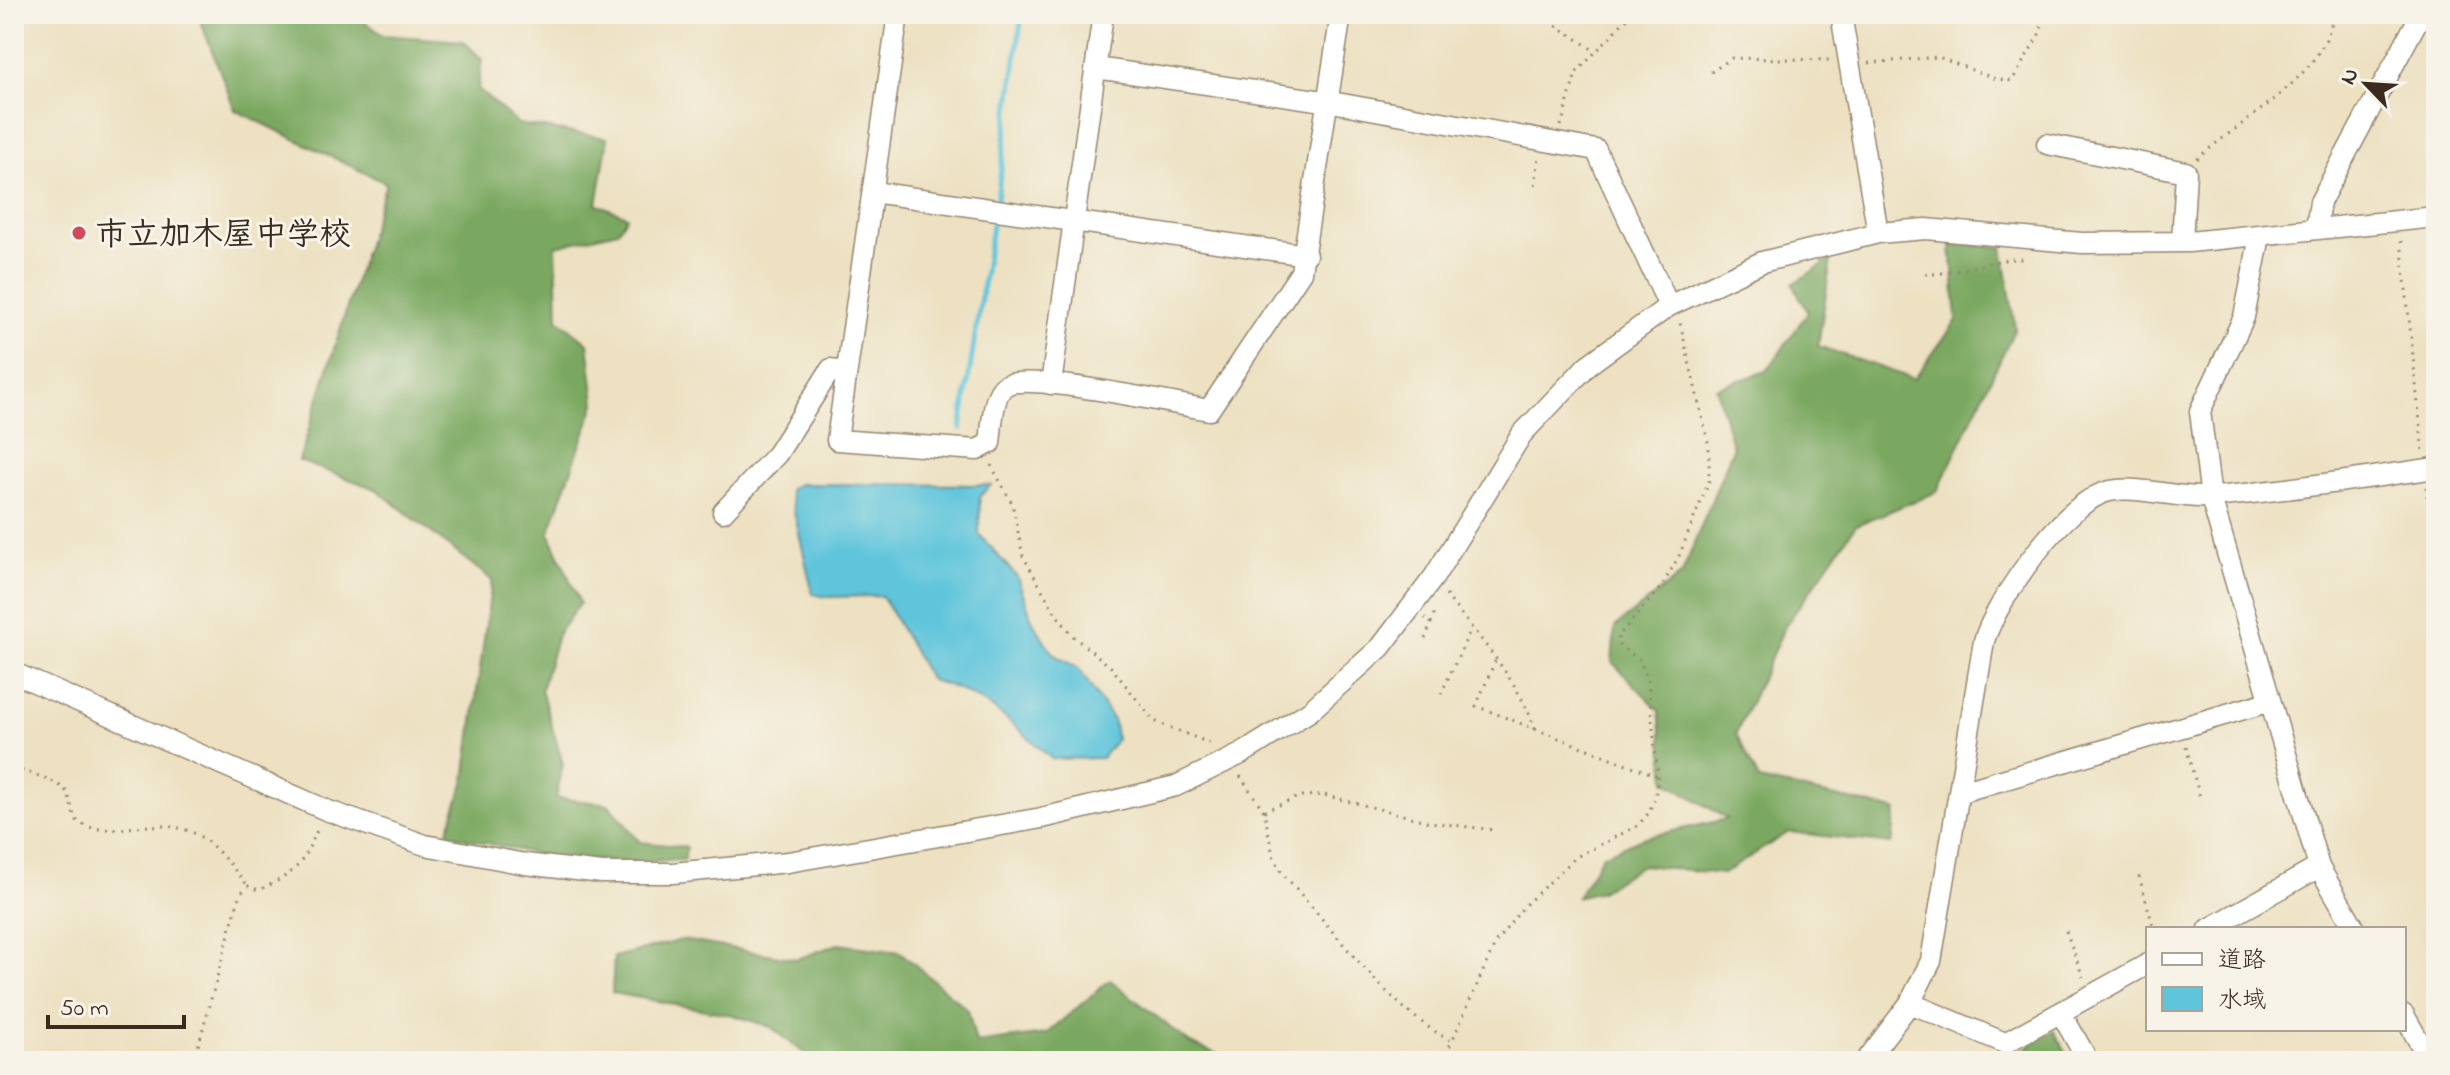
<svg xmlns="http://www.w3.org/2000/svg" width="2450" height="1075" viewBox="0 0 2450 1075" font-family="'Indie Flower','Klee One',sans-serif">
	<rect width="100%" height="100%" fill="#f7f3e8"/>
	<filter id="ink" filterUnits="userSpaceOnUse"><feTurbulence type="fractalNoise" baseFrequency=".0125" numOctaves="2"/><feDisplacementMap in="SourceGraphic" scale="16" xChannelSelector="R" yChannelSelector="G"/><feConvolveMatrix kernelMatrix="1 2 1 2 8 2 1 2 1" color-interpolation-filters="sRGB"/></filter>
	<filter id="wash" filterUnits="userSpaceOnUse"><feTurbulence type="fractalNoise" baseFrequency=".006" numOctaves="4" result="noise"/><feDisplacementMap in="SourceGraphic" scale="32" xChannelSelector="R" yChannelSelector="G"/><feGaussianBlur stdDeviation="1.8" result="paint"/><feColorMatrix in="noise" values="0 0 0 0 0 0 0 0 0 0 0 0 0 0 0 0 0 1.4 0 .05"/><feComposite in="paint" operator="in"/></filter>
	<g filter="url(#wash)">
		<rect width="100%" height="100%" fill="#ede1c2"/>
		<path fill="#7aa861" stroke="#5a6940" stroke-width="2" d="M 202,14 L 307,14 L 315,19 L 326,14 L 354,14 L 383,35 L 463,41 L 482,59 L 478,89 L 518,124 L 608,138 L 597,204 L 627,216 L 618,231 L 556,246 L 558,319 L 588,343 L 595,404 L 549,533 L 580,603 L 557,635 L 541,690 L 563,764 L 556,798 L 608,804 L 640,842 L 687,847 L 684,860 L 622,862 L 540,855 L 447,834 L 465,780 L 492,580 L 376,489 L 299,461 L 386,183 L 235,110 L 201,22 Z
			M 1951,244 L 2003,247 L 2015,328 L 1937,492 L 1856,525 L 1784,628 L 1736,734 L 1759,780 L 1896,810 L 1892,844 L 1789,832 L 1723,874 L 1642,865 L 1600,891 L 1577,897 L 1603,855 L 1642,838 L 1727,819 L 1666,781 L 1659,710 L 1612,662 L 1615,627 L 1682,574 L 1733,448 L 1716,388 L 1767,371 L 1808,312 L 1793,284 L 1831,259 L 1818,346 L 1914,379 L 1957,320 Z
			M 682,940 L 797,959 L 838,944 L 900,952 L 968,1010 L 976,1043 L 1046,1034 L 1110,980 L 1190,1043 L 1234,1061 L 814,1061 L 771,1027 L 733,1015 L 612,993 L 614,957 Z
			M 2054,1031 L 2071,1061 L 2025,1061 L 2021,1051 Z"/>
		<path fill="#5ec5db" stroke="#4c787c" stroke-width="2" d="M 798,484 L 991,485 L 980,496 L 979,534 L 1017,577 L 1033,622 L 1053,654 L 1079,669 L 1114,722 L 1116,740 L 1102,758 L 1052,759 C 1012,723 984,693 930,680 L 882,596 L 826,597 L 813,594 L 789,490 Z"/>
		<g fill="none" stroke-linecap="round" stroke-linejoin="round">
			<path stroke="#5ec5db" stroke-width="5" d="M 997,199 L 1022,14
				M 961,428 L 993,219"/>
		</g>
	</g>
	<g filter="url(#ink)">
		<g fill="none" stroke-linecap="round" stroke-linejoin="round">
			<g stroke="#948670" stroke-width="23">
				<path id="minor" d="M 898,14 L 837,440 L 977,450 L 990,443 C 992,429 992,393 1006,385 C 1028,373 1176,404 1209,410 L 1301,272 L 1341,14
					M 1841,14 L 1878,233
					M 1096,68 L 1337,103 L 1596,150 L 1669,306
					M 2047,144 L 2186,172 L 2182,242
					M 873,192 L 1306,255
					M 2316,228 L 2320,202 L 2421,14
					M 2260,236 L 2244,317 L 2200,411 L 2211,498 L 2319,867 L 2355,929
					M 1051,384 L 1103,14
					M 723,512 L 777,454 L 831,369 L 844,375
					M 14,673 L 326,810 L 425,845 L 525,864 L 602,873 L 673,873 L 788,862 L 1042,818 L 1176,786 L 1243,753 L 1310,711 L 1381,647 L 1434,577 L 1522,434 L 1588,365 L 1669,306 L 1762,262 L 1878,233 L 1926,229 L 2082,243 L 2189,242 L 2436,217
					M 1961,792 L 2268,702
					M 2209,929 L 2319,867
					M 1910,1003 L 2005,1043 L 2148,964
					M 2061,1013 L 2088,1061
					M 2404,1015 L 2430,1061
					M 1866,1061 L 1910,1003 L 1931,961 L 1984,641 C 1996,601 2066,499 2110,491 C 2140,485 2181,500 2213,497 C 2285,491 2363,478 2436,468"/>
			</g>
			<path stroke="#948670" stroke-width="3" stroke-dasharray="2 6" stroke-linecap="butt" d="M 1545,14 L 1554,24 L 1595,51
				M 1869,63 L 1938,57 L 1996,79 L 2012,81 L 2040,33 L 2045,14
				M 1711,72 L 1732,58 L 1830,60
				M 1561,126 L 1576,73 L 1631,14
				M 2197,159 C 2239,121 2327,76 2333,14
				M 1535,185 L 1539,157
				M 2401,241 L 2423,452
				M 1925,274 C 1959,275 1988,258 2023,259
				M 991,465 L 1012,503 L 1023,556 L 1056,614 L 1074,637 L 1111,667 L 1154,721 L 1214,745
				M 2426,487 L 2436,568
				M 1446,595 C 1477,636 1519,680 1535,729 L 1476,706 L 1495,661
				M 1431,623 L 1436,608
				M 1425,639 L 1431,623 L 1425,618
				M 1441,694 L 1471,629
				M 1535,729 L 1658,776
				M 2186,747 L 2201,801
				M 14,768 C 30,774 53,778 65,790 C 73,799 70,817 80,823 C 93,831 114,830 129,828 C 196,819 208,838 248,886
				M 1240,776 L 1264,811 L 1273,855 L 1282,873 C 1331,925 1388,1010 1452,1041 L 1496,942 L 1524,906 L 1576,857 L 1637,826 L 1647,815 L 1655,799 L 1658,776 L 1648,682 L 1640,660 L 1618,645 L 1618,636 L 1662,586 L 1679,556 L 1709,481 L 1709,446 L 1680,323
				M 1264,811 L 1301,796 L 1324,795 L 1430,822 L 1493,830
				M 2139,876 L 2154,929
				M 2066,931 L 2083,977
				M 194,1061 L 240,894 L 248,886 L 259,890 C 298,872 302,865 319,826
				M 1443,1061 L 1452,1041"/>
			<use href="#minor" stroke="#fff" stroke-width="20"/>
		</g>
	</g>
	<circle fill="#d1495b" stroke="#f7f3e8" stroke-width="3" cx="79" cy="233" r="8"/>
	<g text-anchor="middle" stroke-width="6" stroke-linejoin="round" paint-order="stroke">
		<g font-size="32" font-weight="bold" fill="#3b2a1e" stroke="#f7f3e8" text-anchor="start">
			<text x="95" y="244">市立加木屋中学校</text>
		</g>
	</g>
	<rect width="2450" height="1075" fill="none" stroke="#f7f3e8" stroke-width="48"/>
	<rect x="2146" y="927" width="260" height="104" fill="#f7f3e8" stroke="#aca397" stroke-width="2"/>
	<rect x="2162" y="953" width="40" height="12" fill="#ffffff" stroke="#aca397" stroke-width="2"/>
	<text x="2218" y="967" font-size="24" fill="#3b2a1e">道路</text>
	<rect x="2162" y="987" width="40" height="24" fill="#5ec5db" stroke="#aca397" stroke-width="2"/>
	<text x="2218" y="1007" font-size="24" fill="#3b2a1e">水域</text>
	<g transform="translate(2366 84) rotate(295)" stroke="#f7f3e8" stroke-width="6" paint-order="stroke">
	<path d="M0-6L14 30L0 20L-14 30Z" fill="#3b2a1e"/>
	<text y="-12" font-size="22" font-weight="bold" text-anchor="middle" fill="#3b2a1e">N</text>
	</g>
	<path d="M48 1015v12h136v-12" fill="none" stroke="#3b2a1e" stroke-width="4"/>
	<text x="60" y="1015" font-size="24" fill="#3b2a1e" stroke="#f7f3e8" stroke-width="6" paint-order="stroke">50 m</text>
</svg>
